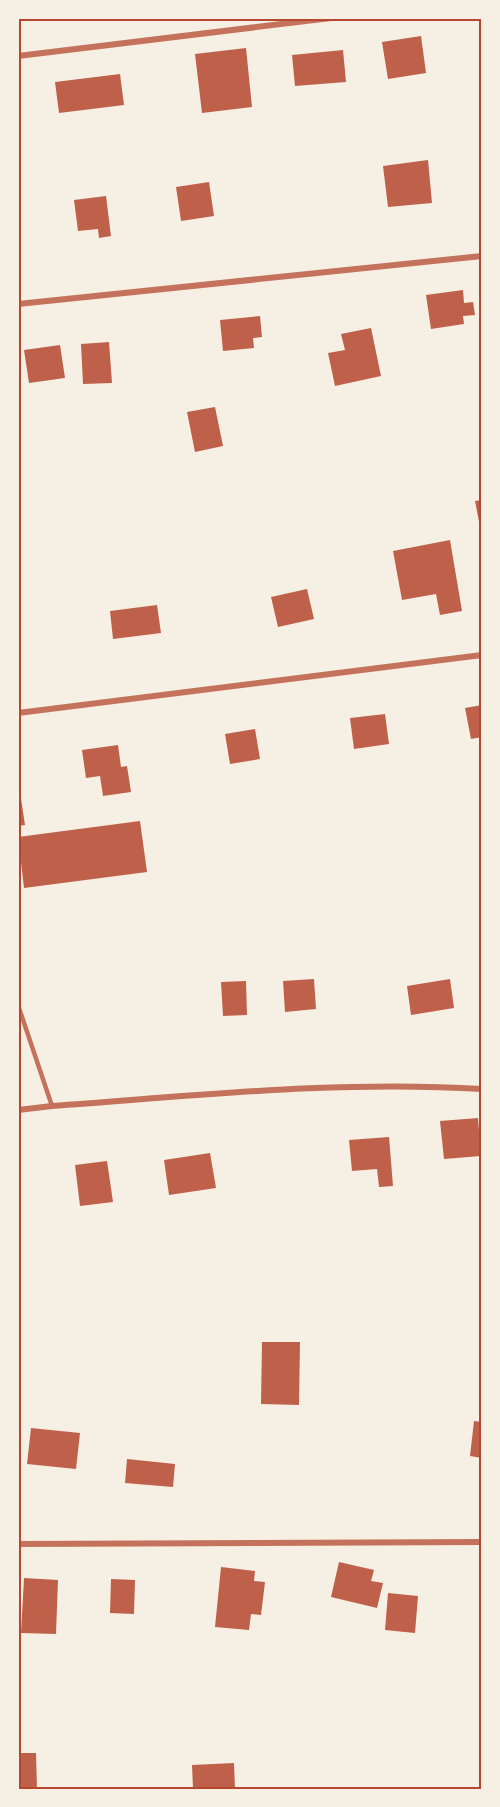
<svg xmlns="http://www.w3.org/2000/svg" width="500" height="1807" viewBox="0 0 500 1807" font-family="Raleway,sans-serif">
	<rect width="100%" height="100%" fill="#f6efe4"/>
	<path fill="#bf614a" d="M 421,36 L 426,73 L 388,79 L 382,42 Z
		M 246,48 L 252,107 L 202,113 L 195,54 Z
		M 343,50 L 346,82 L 295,86 L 292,55 Z
		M 120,74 L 124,105 L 59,113 L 55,82 Z
		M 428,160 L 432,203 L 388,207 L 383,166 Z
		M 209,182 L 214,216 L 181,221 L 176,187 Z
		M 106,196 L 111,236 L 99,238 L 98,229 L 78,231 L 74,200 Z
		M 463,290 L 464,303 L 473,302 L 475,315 L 463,316 L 464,324 L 431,329 L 426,295 Z
		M 260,316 L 262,337 L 253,338 L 254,348 L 223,351 L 220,320 Z
		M 371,328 L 381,376 L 335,386 L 328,353 L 345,350 L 341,334 Z
		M 109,342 L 112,383 L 83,384 L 81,344 Z
		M 60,345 L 65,378 L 29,383 L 24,350 Z
		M 215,407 L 223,446 L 195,452 L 187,412 Z
		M 482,500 L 482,532 L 481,532 L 475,501 Z
		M 450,540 L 462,611 L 440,615 L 436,594 L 402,600 L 393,551 Z
		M 307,589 L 314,619 L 278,627 L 271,597 Z
		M 157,605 L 161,633 L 113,639 L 110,611 Z
		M 482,705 L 482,737 L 471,739 L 465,708 Z
		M 385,714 L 389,744 L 354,749 L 350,718 Z
		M 255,729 L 260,759 L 230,764 L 225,734 Z
		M 118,745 L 121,767 L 127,766 L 131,792 L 103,796 L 100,776 L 86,778 L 82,750 Z
		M 18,779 L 25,825 L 18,826 Z
		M 140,821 L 147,872 L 24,888 L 18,837 Z
		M 314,979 L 316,1009 L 285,1012 L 283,981 Z
		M 450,979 L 454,1008 L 411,1015 L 407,986 Z
		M 246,981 L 247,1015 L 223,1016 L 221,982 Z
		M 478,1118 L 481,1156 L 444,1159 L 440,1121 Z
		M 389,1137 L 393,1186 L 379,1187 L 377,1169 L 352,1171 L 349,1140 Z
		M 210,1153 L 216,1188 L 169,1195 L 164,1160 Z
		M 107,1161 L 113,1202 L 80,1206 L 75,1165 Z
		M 262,1342 L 300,1342 L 299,1405 L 261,1404 Z
		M 474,1421 L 482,1422 L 482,1458 L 470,1456 Z
		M 31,1428 L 80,1433 L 76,1469 L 27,1464 Z
		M 127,1459 L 175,1464 L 173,1487 L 125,1483 Z
		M 339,1562 L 374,1570 L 371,1581 L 383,1583 L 377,1608 L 331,1597 Z
		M 221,1567 L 255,1571 L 254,1581 L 265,1582 L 261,1615 L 251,1614 L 249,1630 L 215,1627 Z
		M 24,1578 L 58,1580 L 56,1634 L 21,1633 Z
		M 111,1579 L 135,1580 L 134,1614 L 110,1613 Z
		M 388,1593 L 418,1596 L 415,1633 L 385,1630 Z
		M 18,1753 L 36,1753 L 37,1789 L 18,1789 Z
		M 234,1763 L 235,1789 L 193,1789 L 192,1765 Z"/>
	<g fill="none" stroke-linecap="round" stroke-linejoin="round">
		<path stroke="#c5725c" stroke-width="4.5" d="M 18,1005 L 52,1106"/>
		<path stroke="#c5725c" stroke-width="6" d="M 18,56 L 331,18
			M 18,304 L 482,256
			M 18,713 L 482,655
			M 18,1110 L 52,1106 C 195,1096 339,1080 482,1089
			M 18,1544 L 482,1542"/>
	</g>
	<rect width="500" height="1807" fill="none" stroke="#f6efe4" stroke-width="39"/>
	<rect x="20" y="20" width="460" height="1768" fill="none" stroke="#b5482f" stroke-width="2"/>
</svg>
